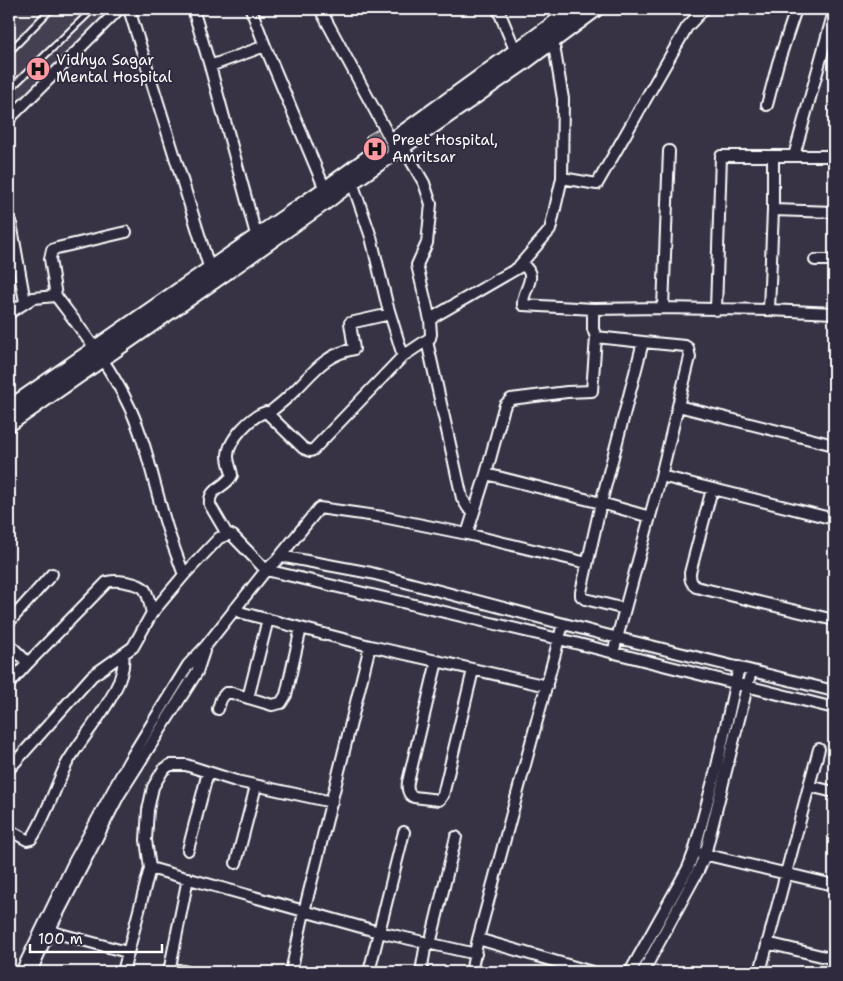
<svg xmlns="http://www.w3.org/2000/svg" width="843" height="981" viewBox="0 0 843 981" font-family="'Shantell Sans',sans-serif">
	<rect width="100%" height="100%" fill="#373345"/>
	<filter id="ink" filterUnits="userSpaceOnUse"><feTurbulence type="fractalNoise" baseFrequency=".02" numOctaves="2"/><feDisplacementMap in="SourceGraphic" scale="10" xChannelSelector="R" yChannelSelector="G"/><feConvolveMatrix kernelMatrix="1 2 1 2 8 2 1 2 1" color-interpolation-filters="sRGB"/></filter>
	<g filter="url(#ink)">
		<path fill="#444051" d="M 9,9 L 126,9 L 9,130 Z"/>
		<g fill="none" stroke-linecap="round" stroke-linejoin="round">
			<g stroke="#fff" stroke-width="9">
				<path id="lane" d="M 9,52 L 51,9
					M 9,90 L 93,9"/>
			</g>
			<g stroke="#fff" stroke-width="14">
				<path id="street" d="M 129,9 L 211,273
					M 193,9 L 210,66 L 258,242
					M 251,9 L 265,46
					M 320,9 L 392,142
					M 498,9 L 516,52
					M 210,66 L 265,46 L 327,194
					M 767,105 L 778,63 L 796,9
					M 9,119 L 119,9
					M 403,147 L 424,183 L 431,204 L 427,243 L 417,265 L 430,320
					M 794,156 L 834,11
					M 562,178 L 597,184 L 687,27 L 704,9
					M 773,210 L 773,156
					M 834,212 L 773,210 L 769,310 L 834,313
					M 11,223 L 25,302
					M 815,260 L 834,260
					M 519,266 L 550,230 L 562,178 L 563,99 L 553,40
					M 56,296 L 50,259 L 52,250 L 57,248 L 126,232
					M 663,308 L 669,151
					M 716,310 L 721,156 L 834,156
					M 9,313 L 33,298 L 56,296 C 83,332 111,367 130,408 C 147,445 154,485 166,524 C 171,541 178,558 184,575 L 152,613 L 133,647 L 92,676 L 9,769
					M 427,341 L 462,498 L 468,508 L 474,510
					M 643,342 L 596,337 L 593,329 L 593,309 L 663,308 L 769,310
					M 403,356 L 430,338 L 431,334 L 430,320 L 435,316 L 523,265 C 540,277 521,291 523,305 L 593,309
					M 269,413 C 276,407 283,402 290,395 C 312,375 322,355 354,349 L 350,323 L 390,314
					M 486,474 L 503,411 L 505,405 L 511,399 L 567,392 L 592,391 L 596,337
					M 661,476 L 834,519
					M 712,489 L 690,573 C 690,580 691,583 696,587 L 834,620
					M 227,534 L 210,505 C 208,487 225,489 232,475 C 231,469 228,462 228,456 C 228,440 251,416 266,412 L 303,448 L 310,451 L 313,450 L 403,356 L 387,304 L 371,237 L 352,182
					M 467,534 L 486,474 L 601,503 L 650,517
					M 280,556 L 371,573 L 602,634 L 834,691
					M 184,575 L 219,538 L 229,534 L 233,536 L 266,570 L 559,639 L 834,708
					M 234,609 L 243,613 L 370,646 L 547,686
					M 625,609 L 585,599 L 581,596 L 581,592 L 601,503 L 643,342 L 685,346 L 688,348 L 690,357 L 678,406
					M 9,622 L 52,574
					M 9,644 L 28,663 L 9,684
					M 613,653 L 661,476 L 678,406 L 834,445
					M 437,661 L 408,782 C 407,788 408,795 414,797 L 439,800 L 443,795 L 473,670
					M 28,663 L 107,582 C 114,579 141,583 145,590 C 149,596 150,606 152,613
					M 248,698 L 268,619
					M 218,709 L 221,699 L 226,693 L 232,693 L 272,705 L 281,703 L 286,695 L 301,628
					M 819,749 L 809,786 L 834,792
					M 9,830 L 27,840 L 31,839 L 34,835 C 47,813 55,788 66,765 C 82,735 129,688 123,654
					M 188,850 L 208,772
					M 699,853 L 834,885
					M 236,863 L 256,786
					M 150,868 L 379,932 L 476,954
					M 49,931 L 127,952
					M 478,939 L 592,972
					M 767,943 L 834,959
					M 430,944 L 456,837
					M 170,968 L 188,972
					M 21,972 L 74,862 L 129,761 L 188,665 L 205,647 L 266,570 L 277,560 L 319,508 L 383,517 L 467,534 L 587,563
					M 31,972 L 49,931 L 119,795 L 197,672 L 204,651
					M 123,972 L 150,868 L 146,840 L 148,810 L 153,787 L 163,770 L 170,765 L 186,765 L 236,781 L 332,802
					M 169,972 L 188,878
					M 291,972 L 304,912 L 370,646
					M 369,972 L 404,832
					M 421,972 L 426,943
					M 471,972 L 478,939 L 563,624
					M 630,972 L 688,868 L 694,852 L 717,766 L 739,667
					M 643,972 L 698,871 L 705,855 L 751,671
					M 760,972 L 809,786"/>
			</g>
			<g stroke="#fff" stroke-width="18">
				<path id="secondary" d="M 9,408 L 325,189 L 574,9
					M 9,424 L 214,281 L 330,199 L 352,182 L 526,61 L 596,9"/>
			</g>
			<use href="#lane" stroke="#2f2a3d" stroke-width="5"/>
			<use href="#street" stroke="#2f2a3d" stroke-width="10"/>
			<use href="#secondary" stroke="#2f2a3d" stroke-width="14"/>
		</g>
		<path fill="#55525e" stroke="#fff" d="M 366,136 L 387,152 L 375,158 L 366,142 Z"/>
		<path fill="#45424c" stroke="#fff" d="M 387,145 L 387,152 L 375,158 L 375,152 Z"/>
		<path fill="#635f6d" stroke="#fff" d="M 378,129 L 387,145 L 375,152 L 366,136 Z"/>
	</g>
	<defs>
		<g id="hospital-disc" transform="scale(1.25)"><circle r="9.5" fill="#ff9aa2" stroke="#2f2a3d"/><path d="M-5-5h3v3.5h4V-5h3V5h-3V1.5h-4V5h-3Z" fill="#111"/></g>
	</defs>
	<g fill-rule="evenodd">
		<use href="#hospital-disc" x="38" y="69"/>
		<use href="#hospital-disc" x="375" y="149"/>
	</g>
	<g text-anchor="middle" stroke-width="4" stroke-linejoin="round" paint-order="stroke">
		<g font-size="15" fill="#fff" stroke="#2f2a3d" text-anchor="start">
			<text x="56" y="65">Vidhya Sagar<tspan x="56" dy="17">Mental Hospital</tspan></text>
			<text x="392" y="145">Preet Hospital,<tspan x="392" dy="17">Amritsar</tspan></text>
		</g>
	</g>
	<rect width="843" height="981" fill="none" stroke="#2f2a3d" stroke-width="30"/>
	<rect x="15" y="15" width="813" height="951" fill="none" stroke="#fff" stroke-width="2" filter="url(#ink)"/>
	<path d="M30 944v8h132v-8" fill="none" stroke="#ffffff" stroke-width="2.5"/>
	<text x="38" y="944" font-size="15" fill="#ffffff" stroke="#2f2a3d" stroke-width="4" paint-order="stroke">100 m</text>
</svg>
